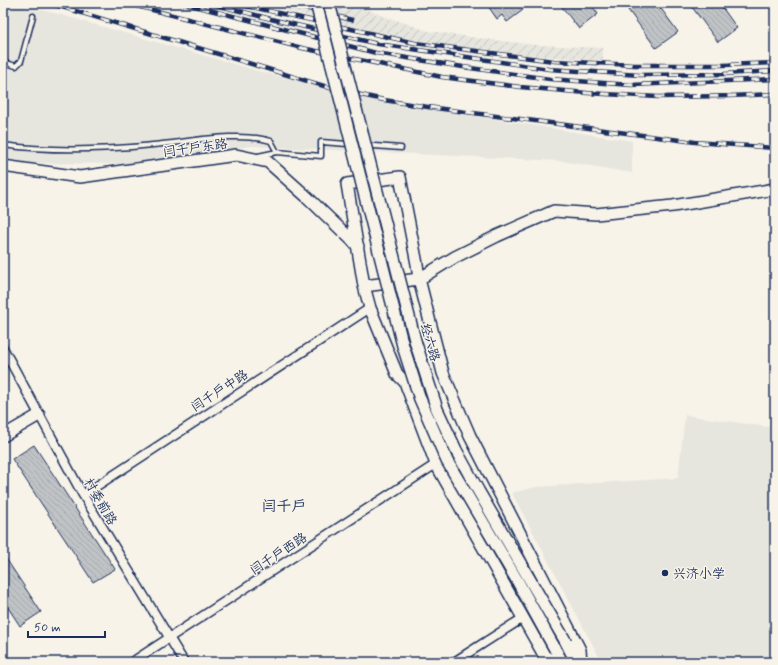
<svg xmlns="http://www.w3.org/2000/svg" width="778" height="665" viewBox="0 0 778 665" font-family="Mynerve,'LXGW WenKai TC',sans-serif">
	<defs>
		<pattern id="industrial-furrows" width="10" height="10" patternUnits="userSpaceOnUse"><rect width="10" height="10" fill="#e6e5de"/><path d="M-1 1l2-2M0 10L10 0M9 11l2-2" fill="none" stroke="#c5c5c1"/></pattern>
		<pattern id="building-back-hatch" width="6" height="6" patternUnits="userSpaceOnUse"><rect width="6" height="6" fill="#c0c3c5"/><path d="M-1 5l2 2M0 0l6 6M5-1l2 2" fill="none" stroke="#a4a8ac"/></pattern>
	</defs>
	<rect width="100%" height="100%" fill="#f7f3e8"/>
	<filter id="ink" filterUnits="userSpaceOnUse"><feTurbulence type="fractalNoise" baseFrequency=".025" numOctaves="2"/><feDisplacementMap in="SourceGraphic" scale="8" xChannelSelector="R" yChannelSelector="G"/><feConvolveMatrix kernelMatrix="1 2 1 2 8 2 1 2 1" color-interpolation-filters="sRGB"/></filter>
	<g filter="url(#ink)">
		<path fill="#e6e5de" d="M 3,3 L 13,3 L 58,14 L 265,73 L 385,102 L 632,141 L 632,173 L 562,161 L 251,146 L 128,164 L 31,163 L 3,159 Z
			M 685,415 L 775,428 L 775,654 L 741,662 L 602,662 L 512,493 L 536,487 L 678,478 Z"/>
		<path fill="url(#industrial-furrows)" d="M 255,3 L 358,3 L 375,13 L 428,31 L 484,39 L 537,45 L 603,48 L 603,60 L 537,56 L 469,49 L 404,39 Z"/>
		<path fill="url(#building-back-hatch)" stroke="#1b2f5e" d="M 486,3 L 519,3 L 523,10 L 507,22 L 502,15 L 497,19 Z
			M 559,3 L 590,3 L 598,14 L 579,29 Z
			M 623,3 L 657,3 L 678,32 L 656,48 Z
			M 689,3 L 719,3 L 737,28 L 718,42 Z
			M 34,445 L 115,569 L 93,582 L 12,459 Z
			M 3,554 L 41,612 L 20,626 L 3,600 Z"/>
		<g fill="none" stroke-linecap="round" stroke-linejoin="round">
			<g stroke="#1b2f5e" stroke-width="7">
				<path id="lane" d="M 3,62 L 16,66 L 21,61 L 33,16
					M 3,145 C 53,152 103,150 153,145 C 189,142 237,131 271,141 L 277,152 L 321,156 L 321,142 L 401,148
					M 258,156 L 277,152"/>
			</g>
			<g stroke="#1b2f5e" stroke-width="11">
				<path id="street" d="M 3,348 L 83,495 L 184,662
					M 83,495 L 370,308
					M 132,662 L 436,464
					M 454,662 L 523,618"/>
			</g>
			<g stroke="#1b2f5e" stroke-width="14">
				<path id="secondary" d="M 3,166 L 80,177 L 236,155 L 268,162 L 306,196 L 358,246
					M 364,286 L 419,279 L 443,373 L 470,436 L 580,650 L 581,662
					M 3,436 L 39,415
					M 566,642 L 576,662
					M 555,649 L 562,662
					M 552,662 L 544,655 L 436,464 L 405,382 L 397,374 L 370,308 L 364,286 L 347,184 L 400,177 L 417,264 L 419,279 L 455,257 L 497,236 L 554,211 L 596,214 L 673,206 L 775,189"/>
			</g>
			<use href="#lane" stroke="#f7f3e8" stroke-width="4"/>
			<use href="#street" stroke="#f7f3e8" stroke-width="8"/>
			<use href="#secondary" stroke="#f7f3e8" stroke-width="11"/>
			<g stroke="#1b2f5e" stroke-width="4.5">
				<path id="rail" d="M 49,3 L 334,89 L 384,100 L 428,107 L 695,142 L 775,148
					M 125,3 L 302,48 L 442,77 L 520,87 L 587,93 L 658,97 L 730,96 L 775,94
					M 183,3 L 376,53 L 463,67 L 550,79 L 631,85 L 775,79
					M 209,3 L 275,20 L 378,44 L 549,69 L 640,75 L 724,74 L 775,71
					M 233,3 L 415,43 L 554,61 L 635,65 L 723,65 L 775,63
					M 285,3 L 352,20"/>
			</g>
			<use href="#rail" stroke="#f7f3e8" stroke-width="3" stroke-dasharray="9" stroke-linecap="butt"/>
			<g stroke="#1b2f5e" stroke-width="14" stroke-linecap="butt">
				<path id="secondary-bridge" d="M 316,3 L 403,346 L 420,399 L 447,461 L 518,582 L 555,649
					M 329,3 L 416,344 L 437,409 L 456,450 L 479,492 L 566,642"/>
			</g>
			<use href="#secondary-bridge" stroke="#f7f3e8" stroke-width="11"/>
		</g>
	</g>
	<circle fill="#1b2f5e" stroke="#f7f3e8" stroke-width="1.5" cx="665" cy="573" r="4"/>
	<g text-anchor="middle" stroke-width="3" stroke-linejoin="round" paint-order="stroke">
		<g font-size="13" fill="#1b2f5e" stroke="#f7f3e8">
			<text transform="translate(195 147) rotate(-8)" y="5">闫千户东路</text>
			<text transform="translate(431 342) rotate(74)" y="5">经六路</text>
			<text transform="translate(219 390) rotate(-33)" y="5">闫千户中路</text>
			<text transform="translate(101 501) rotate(60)" y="5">村委前路</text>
			<text transform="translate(278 553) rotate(-33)" y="5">闫千户西路</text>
		</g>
		<g font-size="13" fill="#1b2f5e" stroke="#f7f3e8" text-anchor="start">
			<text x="673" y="578">兴济小学</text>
		</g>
		<g font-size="15" fill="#1b2f5e" stroke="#f7f3e8">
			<text x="284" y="511">闫千户</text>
		</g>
	</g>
	<rect width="778" height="665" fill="none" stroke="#f7f3e8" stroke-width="16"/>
	<rect x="8" y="8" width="762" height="649" fill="none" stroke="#1b2f5e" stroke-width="1.5" filter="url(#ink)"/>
	<path d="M28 631v6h77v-6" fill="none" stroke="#1b2f5e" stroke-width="2"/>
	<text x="34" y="631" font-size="12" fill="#1b2f5e" stroke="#f7f3e8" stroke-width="3" paint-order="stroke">50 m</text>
</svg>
